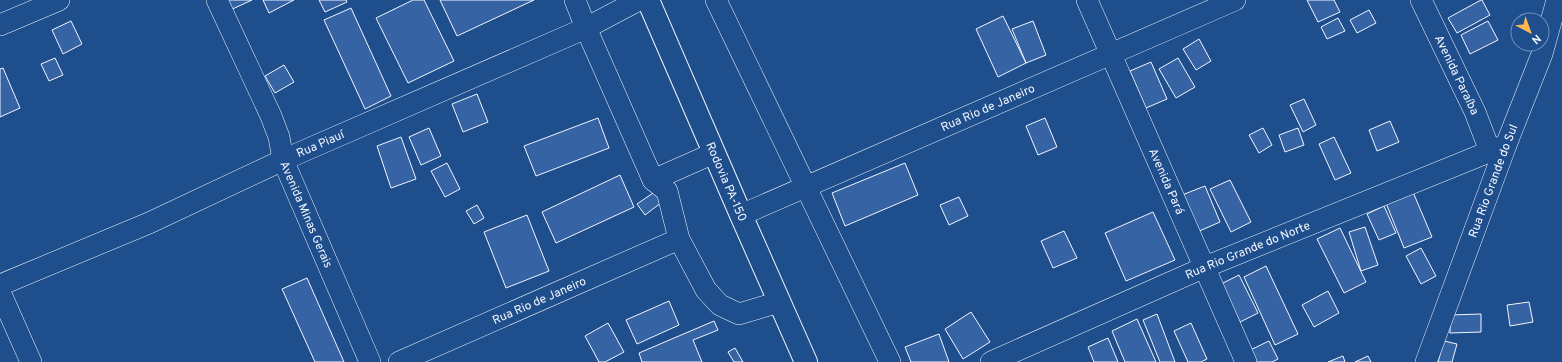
<svg xmlns="http://www.w3.org/2000/svg" width="1562" height="362" viewBox="0 0 1562 362" font-family="Overpass,sans-serif">
	<rect width="100%" height="100%" fill="#1f4e8c"/>
	<path fill="#3563a3" stroke="#f2f6ff" d="M 221,0 L 252,0 L 226,12 Z
		M 263,0 L 294,0 L 269,13 Z
		M 319,0 L 346,0 L 347,2 L 325,12 Z
		M 413,0 L 424,0 L 454,61 L 408,83 L 376,18 Z
		M 440,0 L 534,0 L 457,36 Z
		M 1307,0 L 1334,0 L 1340,12 L 1318,22 Z
		M 1481,0 L 1482,0 L 1490,15 L 1457,33 L 1448,18 Z
		M 351,8 L 391,96 L 365,109 L 324,20 Z
		M 1369,10 L 1376,23 L 1357,33 L 1350,20 Z
		M 1003,16 L 1026,63 L 998,77 L 976,29 Z
		M 1338,18 L 1345,31 L 1327,39 L 1321,27 Z
		M 71,21 L 82,44 L 63,54 L 52,30 Z
		M 1033,21 L 1046,55 L 1026,63 L 1012,29 Z
		M 1488,21 L 1498,40 L 1470,54 L 1461,35 Z
		M 1199,39 L 1211,61 L 1196,70 L 1183,49 Z
		M 55,58 L 63,75 L 49,81 L 41,64 Z
		M 1178,58 L 1195,87 L 1176,98 L 1159,69 Z
		M 1151,62 L 1167,99 L 1146,108 L 1130,71 Z
		M 284,65 L 294,82 L 275,93 L 265,76 Z
		M 3,68 L 20,108 L 0,117 L 0,69 Z
		M 477,94 L 488,122 L 463,132 L 452,104 Z
		M 1304,99 L 1316,125 L 1303,132 L 1290,105 Z
		M 598,118 L 609,148 L 536,176 L 524,146 Z
		M 1045,118 L 1057,147 L 1038,155 L 1026,126 Z
		M 1390,121 L 1399,142 L 1377,151 L 1369,130 Z
		M 429,128 L 441,156 L 421,165 L 409,137 Z
		M 1263,128 L 1272,145 L 1259,153 L 1249,135 Z
		M 1298,128 L 1304,145 L 1285,152 L 1279,135 Z
		M 401,137 L 416,179 L 391,188 L 377,146 Z
		M 1334,137 L 1351,173 L 1335,180 L 1319,144 Z
		M 447,163 L 460,189 L 445,197 L 431,171 Z
		M 905,163 L 918,195 L 845,226 L 832,193 Z
		M 620,175 L 634,207 L 556,243 L 542,212 Z
		M 1230,180 L 1251,222 L 1231,232 L 1210,189 Z
		M 1205,186 L 1220,222 L 1197,232 L 1182,195 Z
		M 659,189 L 666,199 L 645,215 L 637,204 Z
		M 1413,192 L 1432,237 L 1404,248 L 1386,203 Z
		M 959,197 L 968,216 L 949,225 L 940,205 Z
		M 477,205 L 484,218 L 474,224 L 466,211 Z
		M 1384,206 L 1396,233 L 1379,240 L 1367,214 Z
		M 1153,212 L 1175,260 L 1126,281 L 1105,233 Z
		M 527,215 L 549,271 L 506,288 L 484,232 Z
		M 1365,227 L 1378,265 L 1361,271 L 1349,232 Z
		M 1340,228 L 1366,282 L 1344,293 L 1317,239 Z
		M 1064,231 L 1077,258 L 1053,268 L 1041,241 Z
		M 1421,248 L 1436,276 L 1421,284 L 1406,256 Z
		M 1266,266 L 1298,334 L 1275,345 L 1244,277 Z
		M 1239,275 L 1258,313 L 1240,322 L 1221,284 Z
		M 307,278 L 344,362 L 315,362 L 282,289 Z
		M 1328,291 L 1339,313 L 1314,327 L 1302,305 Z
		M 669,301 L 679,325 L 637,344 L 626,320 Z
		M 1529,302 L 1533,322 L 1510,326 L 1507,305 Z
		M 971,312 L 990,342 L 963,359 L 945,329 Z
		M 1157,314 L 1175,362 L 1160,362 L 1143,320 Z
		M 1481,314 L 1481,332 L 1450,333 L 1450,315 Z
		M 1137,319 L 1156,362 L 1125,362 L 1112,331 Z
		M 714,321 L 718,330 L 693,340 L 702,362 L 642,362 L 639,353 Z
		M 608,323 L 624,352 L 605,362 L 599,362 L 585,336 Z
		M 1191,323 L 1207,359 L 1201,362 L 1188,362 L 1174,331 Z
		M 939,334 L 949,362 L 911,362 L 905,347 Z
		M 1108,338 L 1118,362 L 1094,362 L 1088,347 Z
		M 1269,341 L 1278,359 L 1272,362 L 1248,362 L 1244,353 Z
		M 1444,341 L 1457,344 L 1452,362 L 1438,362 Z
		M 735,348 L 743,362 L 734,362 L 728,352 Z
		M 1343,356 L 1345,362 L 1328,362 Z
		M 1368,356 L 1371,362 L 1355,362 Z"/>
	<g fill="none" stroke-linecap="round" stroke-linejoin="round">
		<g stroke="#f2f6ff" stroke-width="22">
			<g id="minor">
				<path id="s1" d="M 217,0 L 271,116 L 279,137 L 283,160 L 370,362"/>
				<path d="M 575,0 L 586,28 L 653,180 L 667,191 L 679,239 L 706,290 L 720,305 L 739,314 L 779,302"/>
				<path d="M 716,0 L 890,362"/>
				<path id="s2" d="M 1087,0 L 1246,362"/>
				<path id="s3" d="M 1421,0 L 1475,112 L 1490,151"/>
				<path d="M 0,25 L 59,0"/>
				<path d="M 653,180 L 714,153"/>
				<path id="s4" d="M 741,215 L 1235,0"/>
				<path id="s5" d="M 0,285 L 149,223 L 283,160 L 586,28 L 639,0"/>
				<path d="M 0,292 L 31,362"/>
				<path id="s6" d="M 399,362 L 679,239"/>
				<path id="s7" d="M 991,362 L 1205,267 L 1506,145"/>
				<path id="s8" d="M 1426,362 L 1506,145 L 1542,54 L 1557,0"/>
			</g>
		</g>
		<g stroke="#f2f6ff" stroke-width="24">
			<g id="highway">
				<path id="s9" d="M 648,0 L 741,215 L 806,362"/>
			</g>
		</g>
		<use href="#minor" stroke="#1f4e8c" stroke-width="21"/>
		<use href="#highway" stroke="#1f4e8c" stroke-width="22"/>
	</g>
	<g text-anchor="middle" stroke-width="3" stroke-linejoin="round" paint-order="stroke">
		<g font-size="12" fill="#f2f6ff" stroke="#1f4e8c">
			<text dy="4" stroke="none"><textPath href="#s3" startOffset="83">Avenida Paraíba</textPath></text>
			<text dy="4" stroke="none"><textPath href="#s4" startOffset="269">Rua Rio de Janeiro</textPath></text>
			<text dy="4" stroke="none"><textPath href="#s5" startOffset="350">Rua Piauí</textPath></text>
			<text dy="4" stroke="none"><textPath href="#s9" startOffset="198">Rodovia PA-150</textPath></text>
			<text dy="4" stroke="none"><textPath href="#s2" startOffset="198">Avenida Pará</textPath></text>
			<text dy="4" stroke="none"><textPath href="#s8" startOffset="193">Rua Rio Grande do Sul</textPath></text>
			<text dy="4" stroke="none"><textPath href="#s1" startOffset="233">Avenida Minas Gerais</textPath></text>
			<text dy="4" stroke="none"><textPath href="#s7" startOffset="280">Rua Rio Grande do Norte</textPath></text>
			<text dy="4" stroke="none"><textPath href="#s6" startOffset="153">Rua Rio de Janeiro</textPath></text>
		</g>
	</g>
	<g transform="translate(1530 32) rotate(139)"><circle r="19" fill="#1f4e8c" stroke="#7391ba"/>
	<path d="M0-3L7 15L0 10L-7 15Z" fill="#ffb74d"/>
	<text y="-6" font-size="11" font-weight="bold" text-anchor="middle" fill="#f2f6ff">N</text>
	</g>
</svg>
